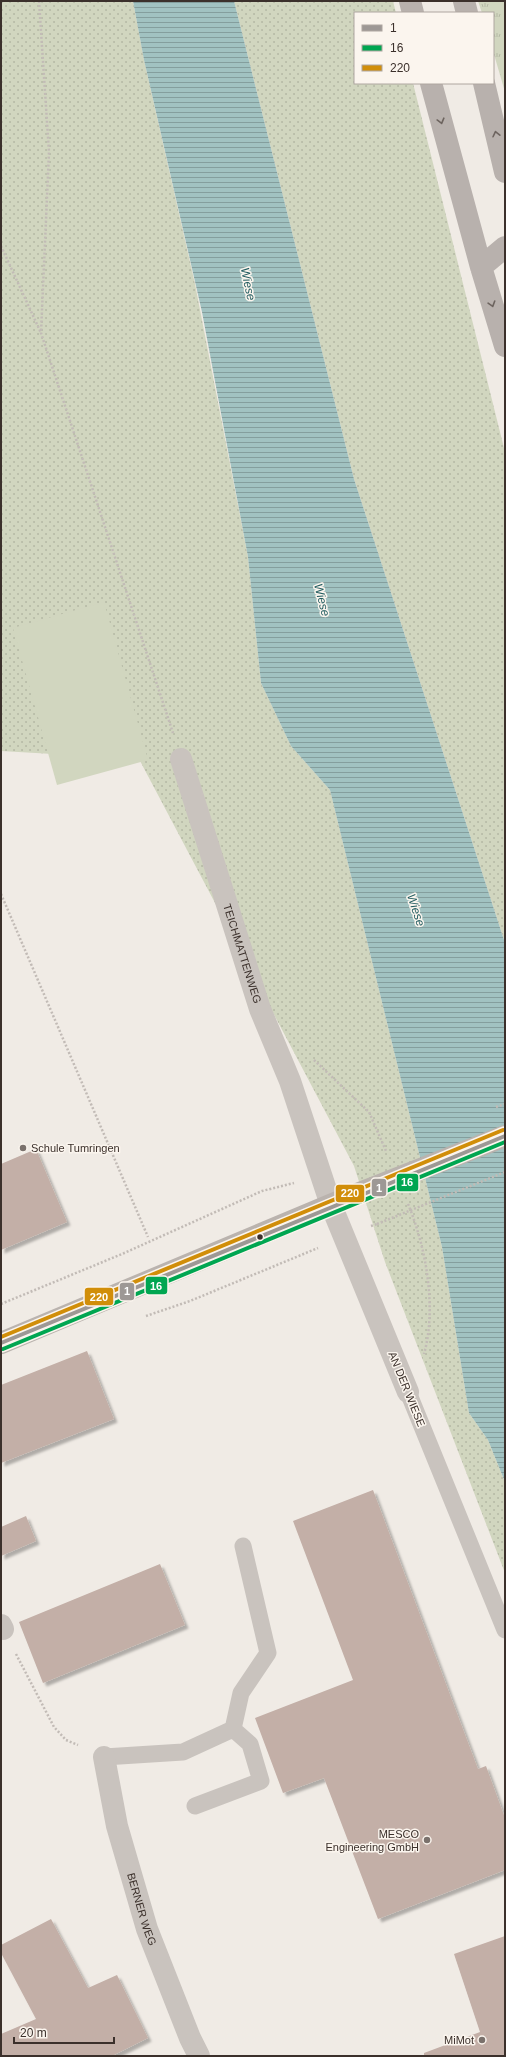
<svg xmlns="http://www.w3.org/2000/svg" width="506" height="2057" viewBox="0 0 506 2057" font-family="Arial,sans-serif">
	<defs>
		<pattern id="grass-dots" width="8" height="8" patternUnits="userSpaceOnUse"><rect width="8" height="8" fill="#d1d6bf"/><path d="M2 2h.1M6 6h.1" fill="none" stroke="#b4b8a4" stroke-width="1.8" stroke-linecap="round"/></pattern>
		<pattern id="park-tufts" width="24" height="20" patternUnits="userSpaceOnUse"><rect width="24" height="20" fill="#d1d6bf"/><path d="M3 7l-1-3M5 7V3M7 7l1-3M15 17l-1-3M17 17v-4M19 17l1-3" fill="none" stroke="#b4b8a4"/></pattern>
		<pattern id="water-rules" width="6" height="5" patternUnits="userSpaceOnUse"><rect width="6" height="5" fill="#a1c2c1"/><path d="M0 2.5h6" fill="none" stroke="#849e9d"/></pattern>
		<filter id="shadow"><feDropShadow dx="3.5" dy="3.5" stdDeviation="1" flood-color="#0004"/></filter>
	</defs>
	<rect width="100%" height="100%" fill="#f0ebe5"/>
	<path fill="url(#grass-dots)" d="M 1,1 L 133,1 L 144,60 L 195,284 L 248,557 L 261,683 L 291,746 L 330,790 L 442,1247 L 469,1413 L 488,1440 L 505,1482 L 505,1573 L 385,1262 L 354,1166 L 139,759 L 1,751 Z
		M 234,1 L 393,1 L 396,13 L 355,13 L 355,83 L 413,83 L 505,452 L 505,943 L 354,479 Z"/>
	<path fill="url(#park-tufts)" d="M 478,1 L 505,1 L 505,92 L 493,51 L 493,13 L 482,13 Z"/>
	<path fill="#d1d6bf" d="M 104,602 L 148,760 L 57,785 L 13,628 Z"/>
	<path fill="url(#water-rules)" d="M 133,1 L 234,1 L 354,479 L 505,943 L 505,1482 L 488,1440 L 469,1413 L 442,1247 L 330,790 L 291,746 L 261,683 L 248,557 L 202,312 L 144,60 Z"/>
	<path fill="#c3afa7" filter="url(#shadow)" d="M 36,1149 L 67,1222 L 1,1250 L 1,1164 Z
		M 87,1351 L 114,1419 L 1,1463 L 1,1385 Z
		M 373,1490 L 478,1769 L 486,1766 L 505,1818 L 505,1870 L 378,1919 L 324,1778 L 283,1793 L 255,1718 L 353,1680 L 293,1521 Z
		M 26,1516 L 36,1541 L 1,1556 L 1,1527 Z
		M 160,1564 L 185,1625 L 43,1683 L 19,1622 Z
		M 51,1919 L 88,1988 L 117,1975 L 148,2038 L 112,2056 L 1,2056 L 1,2034 L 36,2019 L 1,1953 L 1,1945 Z
		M 505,1936 L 505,2056 L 424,2056 L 424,2053 L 480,2032 L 454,1954 Z"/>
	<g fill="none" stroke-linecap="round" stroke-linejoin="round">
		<path stroke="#c2bbb6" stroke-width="2.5" stroke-dasharray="2 2" stroke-linecap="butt" d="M 39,1 L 49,152 L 41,333 L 173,733
			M 1,246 L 41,333
			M 1,894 L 148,1237
			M 314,1060 L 369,1112 L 386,1151
			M 408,1204 C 426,1247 437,1308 424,1354
			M 371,1226 L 377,1224
			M 1,1304 L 122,1254 L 262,1191 L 294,1183
			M 146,1316 L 190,1301 L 318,1248
			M 16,1654 L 54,1727 L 66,1740 L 78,1745"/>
		<path stroke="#c9c3be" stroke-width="17" d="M 408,1392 L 505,1630
			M 104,1757 L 183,1752 L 233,1729 L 241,1693 L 268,1653 L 243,1546
			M 195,1806 L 261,1781 L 250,1744 L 233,1729"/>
		<g stroke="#c9c3be" stroke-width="22">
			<path id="s1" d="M 181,759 L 260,1009 L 290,1081 L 331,1205 L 408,1392"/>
			<path d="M 1,1625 L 3,1629"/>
			<path id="s2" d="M 104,1757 L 117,1826 L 147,1929 L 190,2038 L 199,2056"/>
		</g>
		<path stroke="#bab3ae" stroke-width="22" d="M 1,1343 L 352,1196"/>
		<path stroke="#b8b1ad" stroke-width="22" d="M 410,1 L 413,13
			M 464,1 L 467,13
			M 431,83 L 481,267 L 505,346
			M 484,83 L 505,172
			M 481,267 L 505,247"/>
		<path stroke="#c2bbb6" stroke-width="2.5" stroke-dasharray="2 2" stroke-linecap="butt" d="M 496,1107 L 505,1104
			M 377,1224 L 505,1172"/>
		<path stroke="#bab3ae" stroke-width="22" d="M 352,1196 L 505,1136"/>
		<g stroke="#fbf5ee" stroke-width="7">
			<path id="bus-1" d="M 1,1343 L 505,1136"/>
		</g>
		<g stroke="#fbf5ee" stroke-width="7">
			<path id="bus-2" d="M 3,1349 L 505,1142"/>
		</g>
		<g stroke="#fbf5ee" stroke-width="7">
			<path id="bus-3" d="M 1,1337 L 503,1130"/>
		</g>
		<use href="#bus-1" stroke="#9d9895" stroke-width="4"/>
		<use href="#bus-2" stroke="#00a651" stroke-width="4"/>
		<use href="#bus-3" stroke="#d18e09" stroke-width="4"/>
	</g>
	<defs><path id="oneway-chevron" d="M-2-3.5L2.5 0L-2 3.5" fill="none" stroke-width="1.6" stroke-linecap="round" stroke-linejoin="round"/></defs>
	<g stroke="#6d645f">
		<use href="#oneway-chevron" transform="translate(441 121) rotate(75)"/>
		<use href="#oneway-chevron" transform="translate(496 134) rotate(-103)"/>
		<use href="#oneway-chevron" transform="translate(492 304) rotate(73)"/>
	</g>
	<g fill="#7a716c" stroke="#fbf5ee" stroke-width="1.5">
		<circle cx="23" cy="1148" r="4"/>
		<circle cx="427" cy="1840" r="4"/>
		<circle cx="482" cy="2040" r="4"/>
	</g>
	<circle fill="#3b302b" stroke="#fbf5ee" stroke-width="1.5" cx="260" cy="1237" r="3.5"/>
	<g text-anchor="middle" stroke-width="3" stroke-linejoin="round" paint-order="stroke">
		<g font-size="11" fill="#3b302b" stroke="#fbf5ee">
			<text dy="4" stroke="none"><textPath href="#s1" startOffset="204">TEICHMATTENWEG</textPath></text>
			<text transform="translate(407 1389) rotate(68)" y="4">AN DER WIESE</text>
			<text dy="4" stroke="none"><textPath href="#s2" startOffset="157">BERNER WEG</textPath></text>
		</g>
		<g font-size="11" fill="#3b302b" stroke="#fbf5ee" text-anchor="end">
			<text x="31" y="1152" text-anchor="start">Schule Tumringen</text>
			<text x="419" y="1838">MESCO<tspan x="419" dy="13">Engineering GmbH</tspan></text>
			<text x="474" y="2044">MiMot</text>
		</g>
		<g font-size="12" font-style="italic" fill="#1f5a5e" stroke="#fbf5ee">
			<text transform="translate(248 284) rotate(78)" y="4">Wiese</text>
			<text transform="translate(322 600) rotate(76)" y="4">Wiese</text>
			<text transform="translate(416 910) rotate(72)" y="4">Wiese</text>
		</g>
	</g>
	<g stroke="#fbf5ee" stroke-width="1.5">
		<rect x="396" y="1173" width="23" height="19" rx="4" fill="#00a651"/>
		<rect x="371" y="1178" width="16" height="19" rx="4" fill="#9d9895"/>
		<rect x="335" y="1184" width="30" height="19" rx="4" fill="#d18e09"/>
		<rect x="145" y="1276" width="23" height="19" rx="4" fill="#00a651"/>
		<rect x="119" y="1282" width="16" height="19" rx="4" fill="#9d9895"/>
		<rect x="84" y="1287" width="30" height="19" rx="4" fill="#d18e09"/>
	</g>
	<g font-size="11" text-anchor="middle" font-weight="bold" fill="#fff">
		<text x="407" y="1186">16</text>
		<text x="379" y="1192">1</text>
		<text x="350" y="1197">220</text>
		<text x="156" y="1290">16</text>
		<text x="127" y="1295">1</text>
		<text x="99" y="1301">220</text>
	</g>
	<rect width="506" height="2057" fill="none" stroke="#3b302b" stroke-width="4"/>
	<rect x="354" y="12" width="140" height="72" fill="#fbf5ee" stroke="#aea6a0"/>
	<rect x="362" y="25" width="20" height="6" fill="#9d9895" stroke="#aea6a0"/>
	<text x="390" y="32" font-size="12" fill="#3b302b">1</text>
	<rect x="362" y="45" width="20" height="6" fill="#00a651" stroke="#aea6a0"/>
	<text x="390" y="52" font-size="12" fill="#3b302b">16</text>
	<rect x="362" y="65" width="20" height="6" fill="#d18e09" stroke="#aea6a0"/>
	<text x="390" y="72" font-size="12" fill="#3b302b">220</text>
	<path d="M14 2037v6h100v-6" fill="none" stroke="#3b302b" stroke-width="2"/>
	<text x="20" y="2037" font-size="12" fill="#3b302b" stroke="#fbf5ee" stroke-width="3" paint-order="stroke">20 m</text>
</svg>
